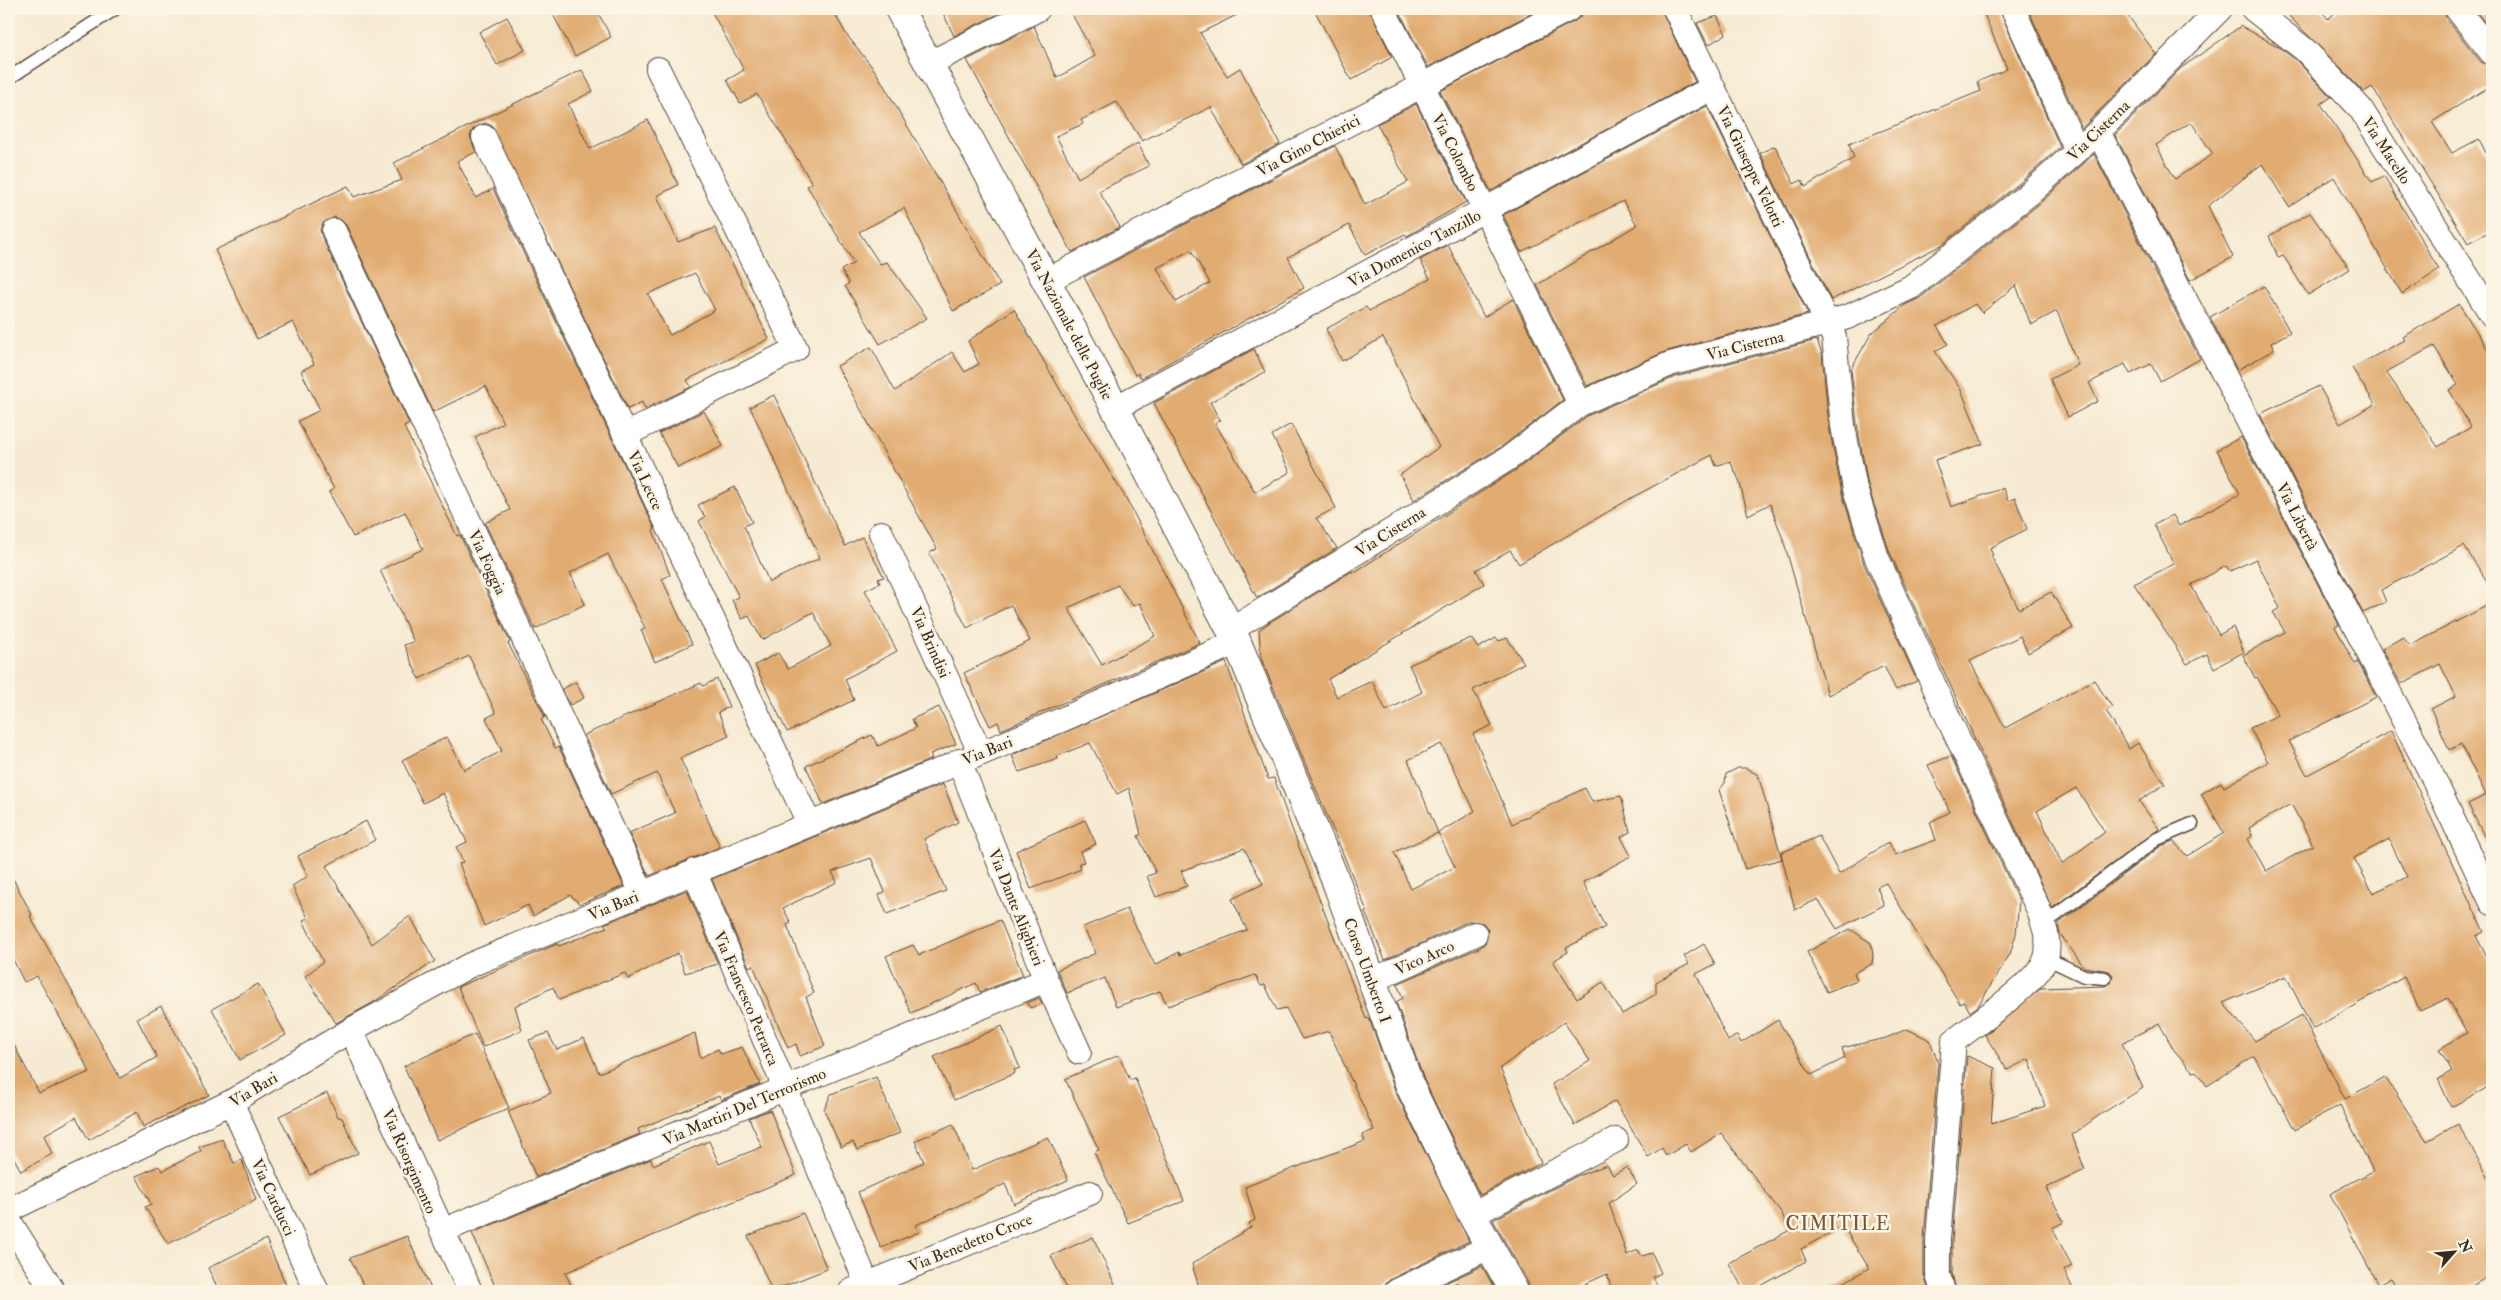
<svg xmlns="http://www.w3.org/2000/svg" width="2501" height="1300" viewBox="0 0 2501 1300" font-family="'IM FELL Double Pica',serif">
	<rect width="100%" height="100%" fill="#fcf5e5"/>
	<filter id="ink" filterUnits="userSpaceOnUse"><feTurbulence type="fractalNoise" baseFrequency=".02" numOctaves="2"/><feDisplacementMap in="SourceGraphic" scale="10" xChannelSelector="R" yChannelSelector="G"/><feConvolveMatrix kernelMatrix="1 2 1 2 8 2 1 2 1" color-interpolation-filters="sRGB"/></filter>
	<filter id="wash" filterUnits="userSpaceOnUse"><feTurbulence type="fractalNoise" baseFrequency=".0096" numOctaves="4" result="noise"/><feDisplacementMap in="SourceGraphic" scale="20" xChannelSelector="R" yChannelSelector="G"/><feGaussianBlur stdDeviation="1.12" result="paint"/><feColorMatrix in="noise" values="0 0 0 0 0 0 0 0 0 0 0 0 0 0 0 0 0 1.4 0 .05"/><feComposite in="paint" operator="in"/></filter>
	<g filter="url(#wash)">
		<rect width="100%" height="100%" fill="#f6ead2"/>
		<g id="blocks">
			<path fill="#e1ac72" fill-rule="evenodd" d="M 550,9 L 596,9 L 611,37 L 575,56 Z
				M 710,9 L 832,9 L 846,34 L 876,72 L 1000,285 L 953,311 L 904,208 L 859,232 L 880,264 L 887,262 L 927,318 L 880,344 L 845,286 L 849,283 L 841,270 L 854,263 L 807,186 L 812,183 L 757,94 L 740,103 L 727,80 L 744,70 Z
				M 941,9 L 1008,9 L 954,36 Z
				M 1069,9 L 1249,9 L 1200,33 L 1227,76 L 1240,68 L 1280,144 L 1241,164 L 1211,107 L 1142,141 L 1117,102 L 1081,120 L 1083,124 L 1056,136 L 1078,178 L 1138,143 L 1149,166 L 1099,191 L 1120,227 L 1072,252 L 967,60 L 1034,26 L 1057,78 L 1095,56 Z
				M 1314,9 L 1369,9 L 1392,57 L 1351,80 Z
				M 1398,9 L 1540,9 L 1428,67 Z
				M 1583,9 L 1661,9 L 1695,82 L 1491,191 L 1440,91 L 1575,21 L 1581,16 Z
				M 1982,9 L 1999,9 L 2060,147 L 2021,182 L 1940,246 L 1831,300 L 1760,153 L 1775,146 L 1794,184 L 1802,180 L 1805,187 L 1854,158 L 1849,144 L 1981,91 L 1977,82 L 2007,69 Z
				M 2028,9 L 2123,9 L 2156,54 L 2082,128 Z
				M 2282,9 L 2320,9 L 2328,19 L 2339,9 L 2444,9 L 2446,18 L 2481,62 L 2492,66 L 2492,85 L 2432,122 L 2452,153 L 2479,139 L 2492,165 L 2492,230 L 2468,243 L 2372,87 L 2364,92 Z
				M 2474,9 L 2492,9 L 2492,31 Z
				M 1717,16 L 1726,34 L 1708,45 L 1697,23 Z
				M 507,17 L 525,50 L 497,65 L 479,32 Z
				M 2241,26 L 2279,47 L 2296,60 L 2331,97 L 2321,104 L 2372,182 L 2384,176 L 2439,270 L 2402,294 L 2334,177 L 2289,207 L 2262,164 L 2208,206 L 2233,257 L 2190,280 L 2115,135 L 2181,68 ZM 2191,122 L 2213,154 L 2175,179 L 2156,145 Z
				M 582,70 L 593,91 L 568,104 L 590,149 L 648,120 L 678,185 L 657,196 L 678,242 L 715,228 L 769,339 L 687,380 L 691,387 L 645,409 L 642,402 L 628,409 L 492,126 L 485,123 L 473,129 L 470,136 L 476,152 L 457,161 L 476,198 L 493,189 L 655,529 L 653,530 L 670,575 L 662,579 L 692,644 L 655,662 L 641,630 L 645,628 L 608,554 L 570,573 L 585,604 L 535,629 L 485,523 L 510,510 L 475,437 L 503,423 L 486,386 L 433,412 L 346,225 L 341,220 L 335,217 L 323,223 L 320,229 L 322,237 L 409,424 L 404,427 L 457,536 L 460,535 L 510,642 L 508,643 L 545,717 L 541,719 L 555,748 L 559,747 L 624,886 L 580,904 L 570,895 L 533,916 L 528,905 L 484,926 L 459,864 L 463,862 L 456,847 L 467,842 L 443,793 L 423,803 L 402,760 L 447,737 L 464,770 L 502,751 L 486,718 L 496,713 L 469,656 L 419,679 L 404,645 L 414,642 L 380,570 L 423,549 L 405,512 L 353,537 L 329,492 L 334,489 L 298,421 L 320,410 L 301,371 L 314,364 L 293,322 L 257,339 L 215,250 L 348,186 L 354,197 L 402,180 L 394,163 ZM 695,273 L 715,310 L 670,335 L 648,294 Z
				M 1416,104 L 1466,202 L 1407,236 L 1405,234 L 1365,255 L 1349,225 L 1288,257 L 1304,288 L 1141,378 L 1138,373 L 1135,375 L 1084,277 L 1335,146 L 1365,205 L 1408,182 L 1377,124 ZM 1191,250 L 1210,283 L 1176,302 L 1157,268 Z
				M 1707,106 L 1808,314 L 1667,351 L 1587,386 L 1537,285 L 1637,225 L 1623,201 L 1521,252 L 1503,215 Z
				M 2094,154 L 2200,359 L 2160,381 L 2151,364 L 2130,374 L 2125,364 L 2089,383 L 2098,401 L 2068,417 L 2050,379 L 2078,365 L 2057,311 L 2031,325 L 2016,285 L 1982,313 L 1975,304 L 1937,326 L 1948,344 L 1935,351 L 1961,390 L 1983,444 L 1935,460 L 1951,507 L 2003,488 L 2008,501 L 2015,498 L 2027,529 L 1990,548 L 1993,555 L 1991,556 L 2019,609 L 2051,592 L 2073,628 L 2028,653 L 2020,636 L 1970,661 L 2005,728 L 2094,680 L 2112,707 L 2106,711 L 2129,749 L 2138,743 L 2165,784 L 2139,801 L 2159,829 L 2052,908 L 1890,553 L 1868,486 L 1857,424 L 1851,369 L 1871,334 L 1905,305 L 1920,298 L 2039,204 ZM 2076,788 L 2105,832 L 2062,864 L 2037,811 Z
				M 2310,213 L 2350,269 L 2308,295 L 2283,255 L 2278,257 L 2269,236 Z
				M 1448,245 L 1484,317 L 1513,299 L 1563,400 L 1501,447 L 1414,500 L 1400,475 L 1439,447 L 1383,337 L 1342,361 L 1326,329 L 1366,307 L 1369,311 L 1430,279 L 1420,260 Z
				M 2264,286 L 2290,332 L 2271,343 L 2274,350 L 2237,370 L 2210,317 Z
				M 2459,304 L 2492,356 L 2492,589 L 2464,546 L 2381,590 L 2386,602 L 2363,613 L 2260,414 L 2319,386 L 2340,424 L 2375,404 L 2352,368 L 2405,340 L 2403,337 ZM 2434,346 L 2458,385 L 2449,390 L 2471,427 L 2438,447 L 2386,372 Z
				M 1014,309 L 1078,421 L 1127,500 L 1200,643 L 1001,730 L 998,722 L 990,726 L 964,673 L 1030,641 L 1011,605 L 967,628 L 929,553 L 937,549 L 837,366 L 871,347 L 895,391 L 952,352 L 965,372 L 979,364 L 968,341 ZM 1118,585 L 1133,606 L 1140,603 L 1155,636 L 1102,665 L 1068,608 Z
				M 1817,340 L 1822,354 L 1829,427 L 1842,493 L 1864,564 L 1917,681 L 1896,690 L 1884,666 L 1828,695 L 1783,539 L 1770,504 L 1748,515 L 1739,480 L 1730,461 L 1716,466 L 1712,455 L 1633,497 L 1519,564 L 1510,550 L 1476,570 L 1484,584 L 1328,679 L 1337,697 L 1372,681 L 1386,711 L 1422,692 L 1409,665 L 1471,638 L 1478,648 L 1496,638 L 1499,641 L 1507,638 L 1524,663 L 1473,690 L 1492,725 L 1473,734 L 1512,824 L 1585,788 L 1592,802 L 1621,796 L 1630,832 L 1621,837 L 1631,856 L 1583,882 L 1605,927 L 1566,948 L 1568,952 L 1553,961 L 1577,999 L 1603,982 L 1622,1014 L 1656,994 L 1656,982 L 1689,964 L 1684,956 L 1704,944 L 1715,964 L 1696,974 L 1728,1041 L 1737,1035 L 1741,1043 L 1778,1020 L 1811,1075 L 1845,1058 L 1842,1048 L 1886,1038 L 1907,1029 L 1930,1040 L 1938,1063 L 1924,1239 L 1924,1275 L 1929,1291 L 1829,1291 L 1869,1268 L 1843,1226 L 1801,1249 L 1806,1261 L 1757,1288 L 1755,1291 L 1744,1291 L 1729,1263 L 1790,1230 L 1780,1211 L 1721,1133 L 1691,1152 L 1686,1144 L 1666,1156 L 1662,1148 L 1648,1157 L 1615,1101 L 1575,1125 L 1552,1084 L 1590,1061 L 1564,1022 L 1500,1068 L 1541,1163 L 1480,1195 L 1424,1080 L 1396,1002 L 1403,998 L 1397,984 L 1481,947 L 1486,942 L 1488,929 L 1483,923 L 1469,921 L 1385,960 L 1365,912 L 1367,911 L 1261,658 L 1259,630 L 1270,622 L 1352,571 L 1353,573 L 1516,470 L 1587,416 L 1675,377 ZM 1441,744 L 1475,811 L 1438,833 L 1455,867 L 1411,889 L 1394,852 L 1438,833 L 1408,760 Z
				M 1254,349 L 1265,372 L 1210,402 L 1220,420 L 1215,423 L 1255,492 L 1290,472 L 1272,435 L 1291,424 L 1336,508 L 1316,518 L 1337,548 L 1257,598 L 1154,403 Z
				M 774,395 L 845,546 L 862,537 L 884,577 L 878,579 L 880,583 L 865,590 L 897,651 L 845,679 L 854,700 L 787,732 L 755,665 L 778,653 L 788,669 L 831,646 L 813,612 L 762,640 L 749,616 L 742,619 L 732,600 L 739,597 L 699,521 L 705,517 L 698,505 L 735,487 L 752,522 L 744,526 L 769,582 L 820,558 L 750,407 Z
				M 704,411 L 723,446 L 678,468 L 659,433 Z
				M 2241,437 L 2339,625 L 2335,627 L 2355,664 L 2358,662 L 2376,697 L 2289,741 L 2307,775 L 2391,731 L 2484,932 L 2476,936 L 2492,967 L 2492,1085 L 2451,1107 L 2438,1079 L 2452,1071 L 2439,1049 L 2467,1033 L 2448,998 L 2420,1011 L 2404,977 L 2313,1029 L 2286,976 L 2223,1003 L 2255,1041 L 2302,1015 L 2345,1099 L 2385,1077 L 2427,1141 L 2458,1124 L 2492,1184 L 2492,1275 L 2461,1291 L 2399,1291 L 2391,1278 L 2378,1285 L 2330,1194 L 2373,1171 L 2340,1105 L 2295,1130 L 2254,1056 L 2207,1086 L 2196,1071 L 2193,1072 L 2174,1050 L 2159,1023 L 2122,1043 L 2143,1088 L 2101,1114 L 2072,1135 L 2085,1170 L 2046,1188 L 2064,1222 L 2052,1228 L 2072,1266 L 2064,1270 L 2074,1291 L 1956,1291 L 1952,1273 L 1952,1241 L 1967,1056 L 1995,1068 L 1991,1124 L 2045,1106 L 2029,1059 L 2007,1070 L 1985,1035 L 2041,988 L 2105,986 L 2111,983 L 2113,975 L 2109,971 L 2084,967 L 2060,934 L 2058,924 L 2161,846 L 2173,841 L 2187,856 L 2224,833 L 2201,794 L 2221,782 L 2224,787 L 2268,762 L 2250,728 L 2278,715 L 2257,677 L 2255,678 L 2243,655 L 2285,632 L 2273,612 L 2280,608 L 2256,559 L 2230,571 L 2226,566 L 2191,585 L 2219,635 L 2233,627 L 2244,652 L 2214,668 L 2207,654 L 2187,664 L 2134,584 L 2174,564 L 2154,525 L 2173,515 L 2179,526 L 2240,494 L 2217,450 ZM 2291,804 L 2313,845 L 2266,871 L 2248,839 L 2252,836 L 2249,828 ZM 2389,839 L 2407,877 L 2373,893 L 2354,858 Z
				M 2492,603 L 2492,852 L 2468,804 L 2486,795 L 2461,744 L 2449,750 L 2431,709 L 2456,696 L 2440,664 L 2401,684 L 2382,649 L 2403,637 L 2410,646 Z
				M 1226,662 L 1268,779 L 1274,778 L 1292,829 L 1366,1019 L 1369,1018 L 1396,1093 L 1469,1241 L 1391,1279 L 1385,1284 L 1383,1291 L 1200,1291 L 1192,1264 L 1251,1227 L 1249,1223 L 1255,1220 L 1245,1187 L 1365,1141 L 1362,1135 L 1374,1130 L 1329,1031 L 1302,1039 L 1286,1008 L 1277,1010 L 1265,985 L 1261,986 L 1255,975 L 1168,1006 L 1160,991 L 1116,1007 L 1105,978 L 1067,993 L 1057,970 L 1096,953 L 1083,927 L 1127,909 L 1155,965 L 1179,952 L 1180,955 L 1247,930 L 1232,899 L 1263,884 L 1244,848 L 1181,871 L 1187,886 L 1156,897 L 1147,876 L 1156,873 L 1138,836 L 1141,834 L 1129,788 L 1117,794 L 1090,743 L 1057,756 L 1058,759 L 1019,772 L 1012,755 Z
				M 717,679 L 729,707 L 718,712 L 729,736 L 680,758 L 720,847 L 649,876 L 629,833 L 675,813 L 657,773 L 611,794 L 584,735 L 701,683 L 703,686 Z
				M 576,682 L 584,698 L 570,705 L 562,689 Z
				M 939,707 L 956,744 L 930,754 L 932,759 L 823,804 L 806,766 L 872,735 L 878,746 L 916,728 L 912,719 Z
				M 1951,756 L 2019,901 L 2016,934 L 2010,954 L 1978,1006 L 1970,1012 L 1964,1001 L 1960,1004 L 1886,883 L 1877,887 L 1884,905 L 1837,929 L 1818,899 L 1795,910 L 1781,853 L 1819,836 L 1839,874 L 1889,842 L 1895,855 L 1936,840 L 1930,822 L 1950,812 L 1928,765 Z
				M 1738,768 L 1746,768 L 1758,775 L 1782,859 L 1745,869 L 1719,790 L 1725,783 L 1726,774 Z
				M 943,784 L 958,822 L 924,839 L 946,891 L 887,914 L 879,895 L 885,892 L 871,858 L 832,872 L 837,882 L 783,908 L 791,923 L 787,925 L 814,993 L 806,997 L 825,1046 L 800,1056 L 796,1044 L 788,1048 L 753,965 L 749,967 L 712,879 Z
				M 1085,820 L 1096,844 L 1080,852 L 1084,862 L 1079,863 L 1081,869 L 1031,889 L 1016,851 Z
				M 366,821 L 375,840 L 326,866 L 372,944 L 410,916 L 435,961 L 374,1002 L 336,1023 L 305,976 L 323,962 L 303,920 L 308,918 L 292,886 L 308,876 L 298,856 Z
				M 9,871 L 32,915 L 30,916 L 120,1078 L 157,1057 L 137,1019 L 161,1006 L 209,1095 L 143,1127 L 137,1112 L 89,1140 L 76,1117 L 44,1135 L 52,1154 L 21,1171 L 9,1149 L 9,1036 L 39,1093 L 90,1072 L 37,976 L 24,982 L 9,951 Z
				M 687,890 L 718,964 L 685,973 L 678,953 L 628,979 L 625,973 L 559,1000 L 553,987 L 515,1006 L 522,1030 L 483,1047 L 458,987 L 557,944 L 559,946 L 607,927 L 604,924 Z
				M 1000,920 L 1023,975 L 980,992 L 976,983 L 911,1013 L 886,956 L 913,945 L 919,955 Z
				M 1850,929 L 1871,943 L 1873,955 L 1872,964 L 1854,973 L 1857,980 L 1827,992 L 1807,952 Z
				M 258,984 L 286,1035 L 240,1060 L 212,1009 Z
				M 1039,998 L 1042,1004 L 1030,1008 L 1027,1003 Z
				M 1002,1026 L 1020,1068 L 1014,1070 L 1015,1073 L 954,1100 L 934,1057 Z
				M 548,1033 L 557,1050 L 584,1038 L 599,1073 L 695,1033 L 700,1058 L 718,1049 L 721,1054 L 742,1047 L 760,1084 L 721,1100 L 719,1096 L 638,1129 L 640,1134 L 536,1177 L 508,1111 L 551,1093 L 529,1040 Z
				M 475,1034 L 509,1108 L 437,1140 L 404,1066 Z
				M 1119,1055 L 1130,1080 L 1135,1078 L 1184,1201 L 1128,1223 L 1094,1152 L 1099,1150 L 1065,1079 Z
				M 876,1077 L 900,1133 L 857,1150 L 853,1142 L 841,1147 L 824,1110 L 831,1094 Z
				M 327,1093 L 338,1117 L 342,1118 L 358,1153 L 310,1175 L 279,1116 Z
				M 770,1110 L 796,1175 L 565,1273 L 574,1291 L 497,1291 L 472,1233 L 651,1159 L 653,1165 L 709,1141 L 719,1164 L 762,1147 L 749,1118 Z
				M 953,1124 L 972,1170 L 1048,1137 L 1068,1180 L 1014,1204 L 1005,1184 L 916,1225 L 919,1232 L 881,1248 L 858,1192 L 924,1162 L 915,1141 Z
				M 222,1139 L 234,1163 L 242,1160 L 256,1200 L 168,1244 L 145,1207 L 151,1204 L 136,1176 L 159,1166 L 162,1171 L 201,1151 L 199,1147 Z
				M 1607,1165 L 1613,1175 L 1627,1167 L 1637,1184 L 1609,1203 L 1627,1255 L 1638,1250 L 1642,1256 L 1652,1253 L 1661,1273 L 1653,1277 L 1660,1291 L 1612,1291 L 1607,1274 L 1570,1291 L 1530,1291 L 1528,1283 L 1493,1220 L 1577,1176 Z
				M 803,1213 L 827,1269 L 772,1291 L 748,1236 Z
				M 407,1236 L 432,1291 L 366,1291 L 350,1258 Z
				M 1093,1237 L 1118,1291 L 1068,1291 L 1051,1256 Z
				M 266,1239 L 286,1285 L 273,1291 L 219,1291 L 208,1268 Z
				M 1482,1266 L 1496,1291 L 1463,1291 L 1457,1282 L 1439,1291 L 1428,1291 Z"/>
		</g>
	</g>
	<g filter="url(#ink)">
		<use href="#blocks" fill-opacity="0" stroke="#574739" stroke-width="1"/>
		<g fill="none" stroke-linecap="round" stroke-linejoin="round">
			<g stroke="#574739" stroke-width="15">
				<path id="service" d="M 9,78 L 115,9
					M 2044,924 L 2157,839 L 2192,824
					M 2046,958 L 2084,976 L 2105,978"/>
			</g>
			<g stroke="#574739" stroke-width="26">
				<path id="minor" d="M 1383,9 L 1485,210 L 1580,404
					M 1675,9 L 1834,337 L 1843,426 L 1855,489 L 1877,558 L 1952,726 L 2038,908 C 2043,923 2051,942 2046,958 C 2040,980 1975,1025 1954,1041 L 1938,1240 L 1938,1275 L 1943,1291
					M 2013,9 L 2077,151
					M 2253,9 L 2305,50 L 2360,108 L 2492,315
					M 2457,9 L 2492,53
					M 928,64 L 1038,9
					M 2098,132 L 2428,767 L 2492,903
					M 484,137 L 809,823
					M 334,231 L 642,893
					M 1046,281 L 1569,9
					M 1115,408 L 1712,88
					M 625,435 L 796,349 L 658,69
					M 881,533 L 980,752
					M 1231,630 L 1509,458 L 1580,404 L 1670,364 L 1828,323 L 1850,316 L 1911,287 L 2030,193 L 2098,132 L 2220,9
					M 959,761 L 1046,980 L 1079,1052
					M 694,871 L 870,1291
					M 1373,980 L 1475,934
					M 351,1030 L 470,1291
					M 231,1102 L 317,1291
					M 9,1210 L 231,1102 L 351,1030 L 470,965 L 1059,721 L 1237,642
					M 1472,1215 L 1616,1140
					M 9,1221 L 53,1291
					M 442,1231 L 1046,980
					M 851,1291 L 1090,1193
					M 1397,1291 L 1489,1247"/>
			</g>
			<g stroke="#574739" stroke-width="30">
				<path id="secondary" d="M 899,9 L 1115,408 L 1237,642 L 1337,884 L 1410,1086 L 1472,1215 L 1514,1291"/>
			</g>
			<use href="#service" stroke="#fff" stroke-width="12"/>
			<use href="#minor" stroke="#fff" stroke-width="24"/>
			<use href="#secondary" stroke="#fff" stroke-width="28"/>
		</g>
	</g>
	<g text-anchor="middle" stroke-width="5" stroke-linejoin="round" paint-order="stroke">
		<g font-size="16" fill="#3b2a1e" stroke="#fcf5e5">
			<text transform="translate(2098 130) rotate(-44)" y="6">Via Cisterna</text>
			<text transform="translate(1308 145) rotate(-28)" y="6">Via Gino Chierici</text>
			<text transform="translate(2387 150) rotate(57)" y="6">Via Macello</text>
			<text transform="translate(1456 152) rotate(63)" y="6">Via Colombo</text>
			<text transform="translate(1751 166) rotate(64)" y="6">Via Giuseppe Velotti</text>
			<text transform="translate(1414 248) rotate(-28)" y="6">Via Domenico Tanzillo</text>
			<text transform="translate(1070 324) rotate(62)" y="6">Via Nazionale delle Puglie</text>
			<text transform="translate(1745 345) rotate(-14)" y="6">Via Cisterna</text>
			<text transform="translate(646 480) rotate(65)" y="6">Via Lecce</text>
			<text transform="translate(2298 516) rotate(63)" y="6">Via Libertà</text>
			<text transform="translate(1390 531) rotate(-32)" y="6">Via Cisterna</text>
			<text transform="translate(488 562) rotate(65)" y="6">Via Foggia</text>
			<text transform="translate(931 642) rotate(66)" y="6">Via Brindisi</text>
			<text transform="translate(987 750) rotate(-22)" y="6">Via Bari</text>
			<text transform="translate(613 905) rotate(-23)" y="6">Via Bari</text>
			<text transform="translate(1017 907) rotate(68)" y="6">Via Dante Alighieri</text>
			<text transform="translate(1424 957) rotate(-24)" y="6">Vico Arco</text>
			<text transform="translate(1368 970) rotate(70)" y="6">Corso Umberto I</text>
			<text transform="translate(747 998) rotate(67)" y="6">Via Francesco Petrarca</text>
			<text transform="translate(253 1089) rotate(-31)" y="6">Via Bari</text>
			<text transform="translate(744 1106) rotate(-23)" y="6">Via Martiri Del Terrorismo</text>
			<text transform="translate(410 1161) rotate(66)" y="6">Via Risorgimento</text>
			<text transform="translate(274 1197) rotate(65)" y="6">Via Carducci</text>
			<text transform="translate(970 1242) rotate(-22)" y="6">Via Benedetto Croce</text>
		</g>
		<g font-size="19" letter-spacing="1" fill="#75583b" stroke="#fcf5e5">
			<text x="1838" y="1230">CIMITILE</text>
		</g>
	</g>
	<rect width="2501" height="1300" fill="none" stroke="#fcf5e5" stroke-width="30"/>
	<g transform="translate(2454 1252) rotate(63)" stroke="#fcf5e5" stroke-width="4" paint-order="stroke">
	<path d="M0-4L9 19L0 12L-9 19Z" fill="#3b2a1e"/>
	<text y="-8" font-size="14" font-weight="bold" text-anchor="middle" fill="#3b2a1e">N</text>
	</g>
</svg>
